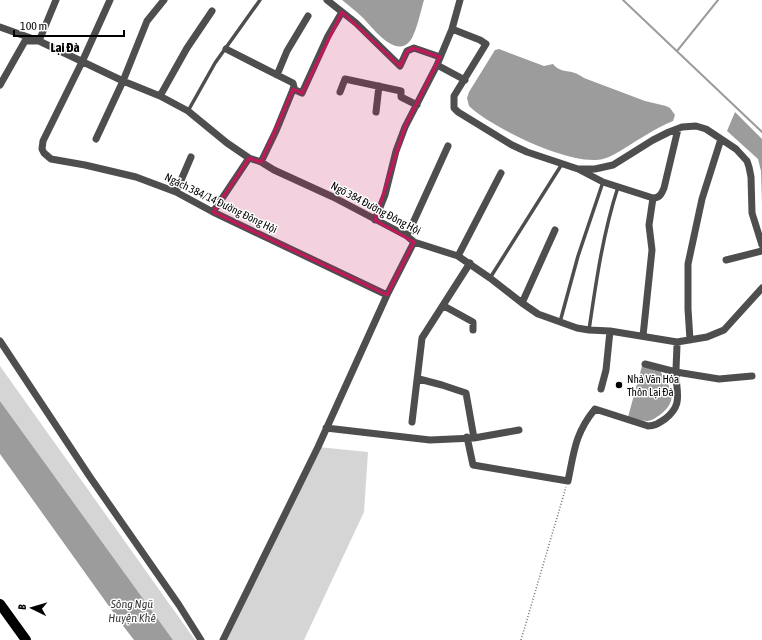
<svg xmlns="http://www.w3.org/2000/svg" width="762" height="640" viewBox="0 0 762 640" font-family="'Asap Condensed',sans-serif">
	<rect width="100%" height="100%" fill="#fff"/>
	<path fill="#d5d5d5" d="M 0,366 L 195,640 L 173,640 L 0,401 Z
		M 318,447 L 368,452 L 364,512 L 304,640 L 223,640 Z"/>
	<path fill="#9c9c9c" d="M 342,0 L 424,0 C 421,10 416,34 410,41 C 395,60 371,25 361,16 C 355,10 348,5 342,0 Z
		M 499,49 L 544,66 L 553,64 C 559,72 566,70 575,73 C 578,74 581,76 584,78 L 645,101 L 666,106 L 670,108 L 675,115 L 673,121 C 656,128 641,138 625,148 C 618,152 611,157 603,159 C 572,167 492,128 469,106 L 467,98 L 469,92 L 495,50 Z
		M 735,112 L 762,139 L 762,204 L 761,171 L 758,159 L 727,131 Z
		M 642,366 L 660,371 C 671,387 679,400 661,414 C 657,417 652,421 647,421 C 641,421 634,418 628,417 Z
		M 0,401 L 173,640 L 134,640 L 121,623 L 0,454 Z"/>
	<g fill="none" stroke-linecap="round" stroke-linejoin="round">
		<path stroke="#9c9c9c" stroke-width="2" d="M 623,0 L 762,132
			M 677,51 L 718,0"/>
		<path stroke="#707070" stroke-width="1.5" stroke-dasharray="1 2" stroke-linecap="butt" d="M 521,640 L 566,487"/>
		<path stroke="#4e4e4e" stroke-width="3.5" d="M 188,111 L 215,63 L 260,0
			M 490,278 L 562,164
			M 560,322 L 578,256 L 603,182
			M 589,330 C 596,282 603,233 618,187"/>
		<path stroke="#4e4e4e" stroke-width="7" d="M 110,0 L 82,62 L 43,141 L 42,149 L 44,153 L 51,159 L 85,165 L 136,177 L 176,192 L 213,212 L 387,295
			M 327,0 L 356,23 L 400,66 L 407,51 L 414,48 L 440,57
			M 0,27 L 39,41 L 123,81 L 160,96 L 188,111 L 227,143 L 249,158 L 261,162 L 274,170 L 333,197 L 407,236 L 414,242 L 458,256 L 490,278 L 522,303 L 538,314 L 577,328 L 589,330 L 610,331 L 677,342 L 707,337 L 724,330 L 762,288
			M 452,29 L 480,40 L 486,44 L 454,96 L 454,108 L 458,112 L 512,145 L 527,152 L 578,169 L 595,169 L 613,165 L 653,140 L 669,132 L 682,127 L 696,126 L 706,129 L 736,149 L 747,161 L 749,167 L 751,177 L 752,213 L 762,245
			M 226,49 L 293,83 L 294,87 L 276,131 L 261,162
			M 437,65 L 465,80
			M 277,75 L 287,51 L 308,16
			M 0,85 L 25,41 L 39,41 L 56,0
			M 293,89 L 302,93 L 328,36 L 342,12
			M 340,92 L 345,79 L 401,91 L 401,97 L 417,105
			M 160,96 L 187,48 L 212,11
			M 376,112 L 379,86
			M 96,139 L 123,81 L 147,21 L 164,0
			M 580,170 L 603,182 L 653,198 C 660,198 662,193 664,188 L 678,129
			M 176,192 L 191,157
			M 213,212 L 249,158
			M 375,220 L 385,195 L 396,151 L 405,127 L 437,65 L 452,29 L 460,0
			M 407,236 L 448,146
			M 458,256 L 501,173
			M 726,260 L 762,251
			M 522,303 L 555,230
			M 444,306 L 473,322 L 473,330
			M 643,336 L 652,250 L 649,225 L 653,198
			M 690,340 L 688,309 L 688,264 L 702,199 L 721,139
			M 0,341 L 90,477 L 179,605 L 201,640
			M 645,364 L 676,372 L 719,379 L 752,376
			M 419,379 L 442,385 L 466,393 L 474,438
			M 601,389 L 606,370 L 610,331
			M 412,422 L 422,338 L 470,263
			M 326,428 L 430,440 L 474,438 L 519,430
			M 467,437 L 473,465 L 568,481 C 574,452 575,433 595,409 L 648,426 C 655,426 659,423 665,419 C 684,404 676,393 676,373 C 676,363 677,352 677,342
			M 223,640 L 318,447 L 387,295 L 414,242"/>
		<path stroke="#000" stroke-width="10" d="M 0,604 L 26,640"/>
	</g>
	<path fill="#c2185b" fill-opacity="0.2" stroke="#c2185b" stroke-width="3" stroke-linejoin="round" d="M 342,12 L 400,66 L 407,51 L 414,48 L 440,57 L 405,127 L 375,220 L 414,242 L 387,295 L 213,212 L 249,158 L 261,162 L 293,89 L 302,93 Z"/>
	<circle fill="#000" stroke="#fff" stroke-width="1.5" cx="619" cy="385" r="4"/>
	<g text-anchor="middle" stroke-width="3" stroke-linejoin="round" paint-order="stroke">
		<g font-size="11" fill="#000" stroke="#fff">
			<text transform="translate(221 203) rotate(26)" y="4">Ngách 384/14 Đường Đông Hội</text>
			<text transform="translate(376 208) rotate(28)" y="4">Ngõ 384 Đường Đông Hội</text>
		</g>
		<g font-size="11" fill="#000" stroke="#fff" text-anchor="start">
			<text x="627" y="383">Nhà Văn Hóa<tspan x="627" dy="13">Thôn Lại Đà</tspan></text>
		</g>
		<g font-size="12" font-style="italic" fill="#3d3d3d" stroke="#fff">
			<text x="132" y="608">Sông Ngũ<tspan x="132" dy="14">Huyện Khê</tspan></text>
		</g>
		<g font-size="13" font-weight="bold" fill="#000" stroke="#fff">
			<text x="65" y="52">Lại Đà</text>
		</g>
	</g>
	<g transform="translate(32 608) rotate(275)" stroke="#ffffff" stroke-width="3" paint-order="stroke">
	<path d="M0-3L7 15L0 10L-7 15Z" fill="#000000"/>
	<text y="-6" font-size="11" font-weight="bold" text-anchor="middle" fill="#000000">B</text>
	</g>
	<path d="M14 30v6h110v-6" fill="none" stroke="#000000" stroke-width="2"/>
	<text x="20" y="30" font-size="12" fill="#000000" stroke="#ffffff" stroke-width="3" paint-order="stroke">100 m</text>
</svg>
